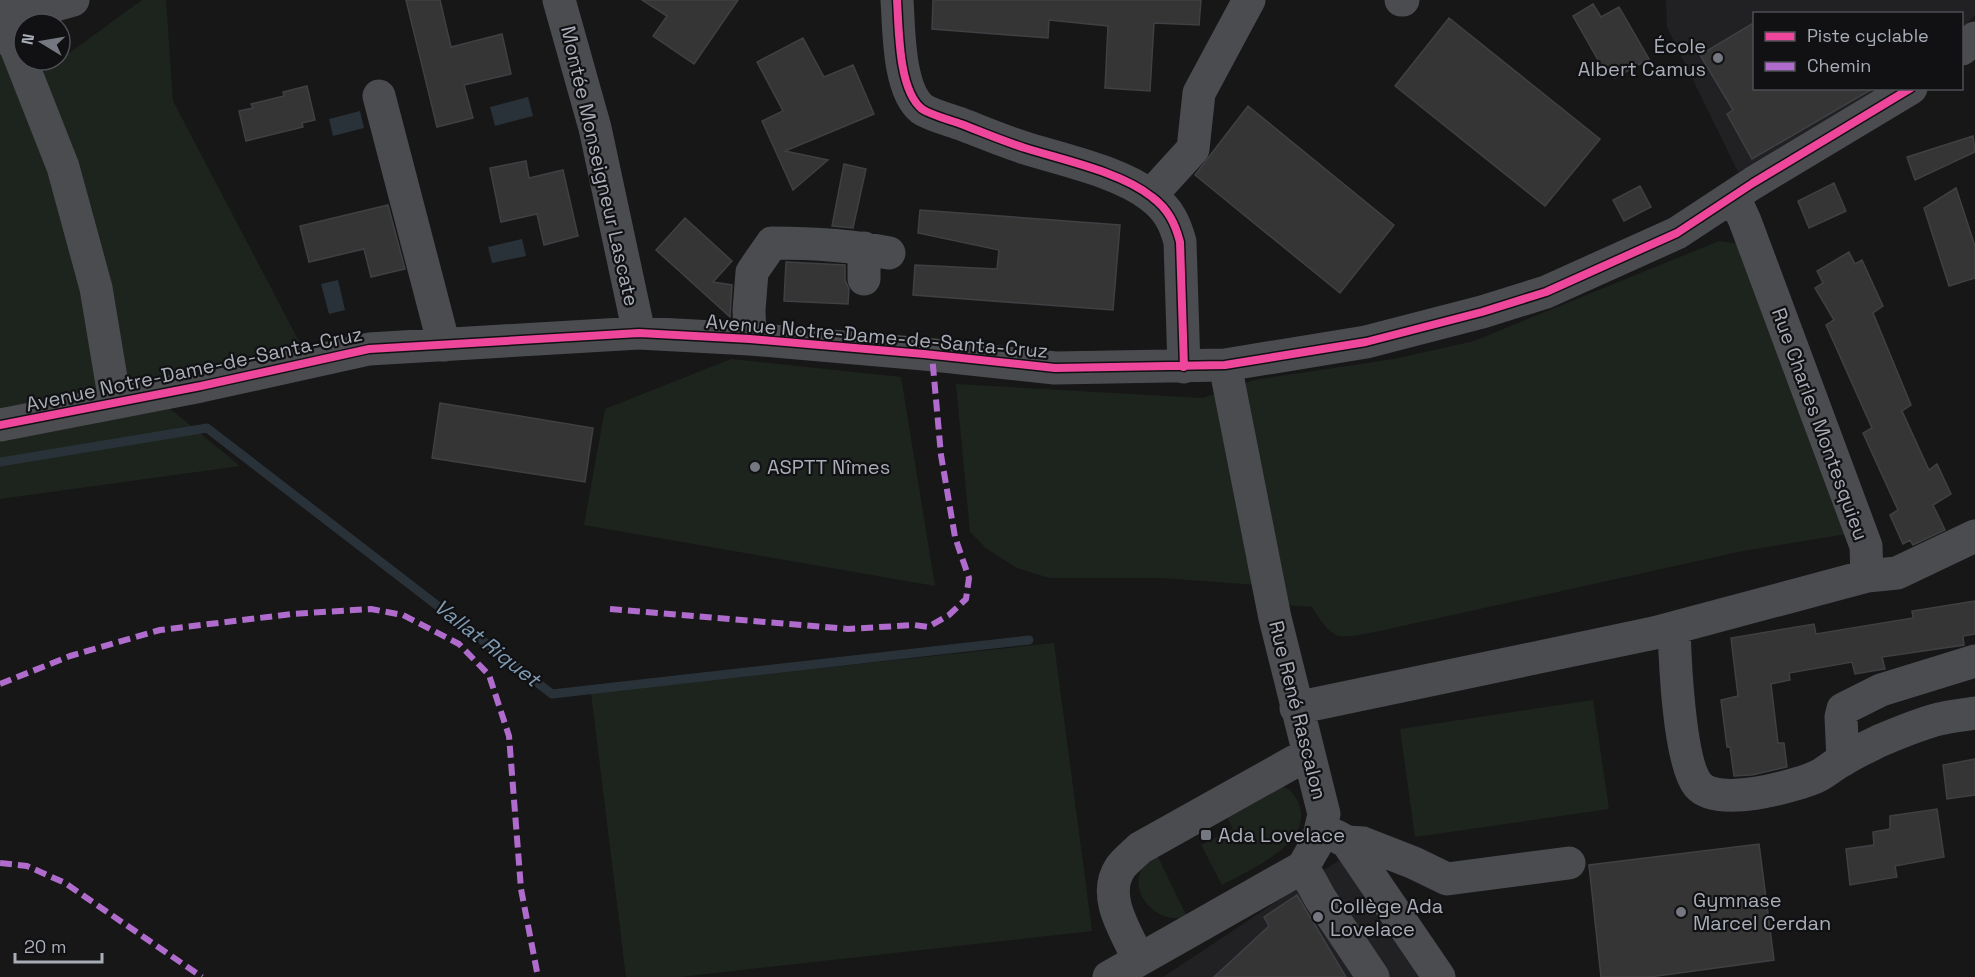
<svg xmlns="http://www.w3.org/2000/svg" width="1975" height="977" viewBox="0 0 1975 977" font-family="'Space Grotesk',sans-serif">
	<rect width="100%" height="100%" fill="#171717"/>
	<path fill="#212123" d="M 1666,0 L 1975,0 L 1975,15 L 1962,28 L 1962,14 L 1754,14 L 1754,88 L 1888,89 L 1738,172 L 1667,27 Z
		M 1344,857 L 1420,977 L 1163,977 Z"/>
	<path fill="#1d241e" d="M 142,0 L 166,0 L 173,101 L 302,347 L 140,384 L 240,466 L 0,499 L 0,40 L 21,88 Z
		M 1719,241 L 1741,244 L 1847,534 L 1743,551 L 1375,632 C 1335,639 1335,642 1312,607 L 1284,605 L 1259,585 L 1161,578 L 1049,578 L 1017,568 L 987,549 L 970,532 L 956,384 L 1203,398 L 1254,380 L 1394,359 L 1474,341 Z
		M 731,359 L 901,377 L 935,586 L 584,525 L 605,409 Z
		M 1054,643 L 1092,931 L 680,977 L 626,977 L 591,693 Z
		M 1593,700 L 1609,809 L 1415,837 L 1400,729 Z
		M 1282,787 C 1290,788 1294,794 1298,802 C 1316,843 1249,870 1222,885 L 1201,845 L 1233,829 L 1227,817 Z
		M 1157,855 L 1187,917 C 1154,926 1125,888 1145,864 C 1148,861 1154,858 1157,855 Z"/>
	<path fill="#2a3239" d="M 528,97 L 533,116 L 495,126 L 490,107 Z
		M 360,111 L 364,128 L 333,136 L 329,119 Z
		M 522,239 L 526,256 L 492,263 L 488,247 Z
		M 338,280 L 345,310 L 329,314 L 321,284 Z"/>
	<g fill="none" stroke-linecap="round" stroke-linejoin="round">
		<path stroke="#2a3239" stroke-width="9" d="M 0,462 L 207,428 L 552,694 L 1029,640"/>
	</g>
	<path fill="#353536" stroke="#3f4043" stroke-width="1.5" d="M 406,0 L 440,0 L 451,47 L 502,34 L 511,74 L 464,85 L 473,118 L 437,127 Z
		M 642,0 L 738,0 L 694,64 L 653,36 L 667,16 Z
		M 933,0 L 1201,0 L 1199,25 L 1154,23 L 1150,91 L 1105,88 L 1108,26 L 1049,20 L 1048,38 L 932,29 Z
		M 1593,4 L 1601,17 L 1619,7 L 1649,59 L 1615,78 L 1610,69 L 1605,72 L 1573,16 Z
		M 1449,18 L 1600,139 L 1545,206 L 1395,86 Z
		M 1755,22 L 1755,88 L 1874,88 L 1752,159 L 1727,114 L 1733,110 L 1700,55 Z
		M 803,38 L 824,77 L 853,65 L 874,114 L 785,151 L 828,160 L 793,190 L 762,121 L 783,111 L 757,62 Z
		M 307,86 L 315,120 L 302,123 L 303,127 L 246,141 L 239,111 L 253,108 L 251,104 L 284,96 L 283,92 Z
		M 1248,106 L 1394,225 L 1340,293 L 1195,175 Z
		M 1973,136 L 1975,152 L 1915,180 L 1907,157 Z
		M 526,161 L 529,178 L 563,170 L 578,236 L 544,245 L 537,214 L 501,222 L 490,168 Z
		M 844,164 L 866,169 L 853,228 L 832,226 Z
		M 1834,183 L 1846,211 L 1809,228 L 1798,201 Z
		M 1640,186 L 1651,207 L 1624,221 L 1613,200 Z
		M 1956,188 L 1975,246 L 1975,278 L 1949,286 L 1924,208 Z
		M 388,205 L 405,269 L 371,277 L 364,249 L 309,262 L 300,226 Z
		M 920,210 L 1120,225 L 1113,310 L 913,295 L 915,265 L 997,269 L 999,250 L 918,233 Z
		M 685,218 L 732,261 L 713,282 L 732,285 L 730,317 L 656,250 Z
		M 1849,252 L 1855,264 L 1862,260 L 1883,306 L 1873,313 L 1911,405 L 1902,411 L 1929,470 L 1937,464 L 1951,494 L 1933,505 L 1945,530 L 1913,545 L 1910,540 L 1903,544 L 1890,515 L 1898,510 L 1863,433 L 1872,428 L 1826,325 L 1834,320 L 1815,288 L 1823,283 L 1817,271 Z
		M 786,262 L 845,265 L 845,280 L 849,289 L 848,304 L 784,301 Z
		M 440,403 L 593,428 L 585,482 L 432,458 Z
		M 1975,601 L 1975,634 L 1963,636 L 1964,645 L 1882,657 L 1885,669 L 1855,674 L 1852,662 L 1789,673 L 1790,680 L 1771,684 L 1778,743 L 1784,743 L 1787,767 L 1752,775 L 1734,776 L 1730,747 L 1727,747 L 1721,700 L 1738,696 L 1731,638 L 1814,624 L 1816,634 L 1913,618 L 1912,611 Z
		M 1975,759 L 1975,795 L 1947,799 L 1943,765 Z
		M 1937,809 L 1944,857 L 1895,866 L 1897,877 L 1850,885 L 1846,849 L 1874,845 L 1873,832 L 1890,829 L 1890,816 Z
		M 1759,844 L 1774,960 L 1650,977 L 1601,977 L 1589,865 Z
		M 1297,895 L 1346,977 L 1214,977 L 1269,926 L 1264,917 Z"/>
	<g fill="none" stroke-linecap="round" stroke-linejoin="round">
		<path stroke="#4b4c50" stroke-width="33" d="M 559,0 L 595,128 L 639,333
			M 897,0 C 899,28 898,90 922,109 C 931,115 950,120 961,124 C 982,132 1003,141 1025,148 C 1063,160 1121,172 1152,197 C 1168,209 1175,223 1180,242 L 1184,367
			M 1401,0 L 1403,0
			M 0,7 L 63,167 L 96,288 L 115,402
			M 14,45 L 19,15 L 73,0
			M 1962,49 L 1975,38
			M 379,96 L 444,345
			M 1151,195 L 1193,149 L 1199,93 L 1249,0
			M 1734,197 L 1745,221 L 1866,546 L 1867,576
			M 864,248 L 864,279
			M 750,339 L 749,310 L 752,272 L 772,243 C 811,243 850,245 889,253
			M 0,425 L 201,386 L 369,349 L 639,333 L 750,339 L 924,354 L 1055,368 L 1225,365 L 1366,342 L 1482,312 L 1546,292 L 1677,233 L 1753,183 L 1911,88
			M 1674,628 C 1675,660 1679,762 1698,785 C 1717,808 1792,787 1816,777 C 1825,773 1833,765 1843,760 C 1854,753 1867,747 1879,741 C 1898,733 1919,724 1939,719 C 1950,716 1963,715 1975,713
			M 1296,708 L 1654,633 L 1867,576 L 1897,573 L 1975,536
			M 1843,760 L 1841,717 L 1843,709 L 1881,690 L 1975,661
			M 1336,836 L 1347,842 L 1439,977
			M 1347,842 L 1363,843 L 1414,863 L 1447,879 L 1569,863
			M 1303,867 L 1320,898 L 1373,977
			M 1139,960 C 1127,933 1101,897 1120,868 C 1125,861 1134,854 1140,848 L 1308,754
			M 1109,977 L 1303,867 L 1318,841 L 1324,814 L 1275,618 L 1225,365"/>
		<path stroke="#b06ccc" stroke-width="6" stroke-dasharray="12 6" stroke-linecap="butt" d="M 610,609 L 848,629 L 914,625 L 928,627 L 949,615 L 966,599 L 969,578 L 955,537 L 941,455 L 932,355
			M 0,684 L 70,656 L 160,630 L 292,614 L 371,609 L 403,615 L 459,644 L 489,675 L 509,736 L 521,889 L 538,977
			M 0,863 L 27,866 L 65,883 L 202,977"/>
		<g stroke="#111113" stroke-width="11">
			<path id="cycleway" d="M 897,0 C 899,28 898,90 922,109 C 931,115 950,120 961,124 C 982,132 1003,141 1025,148 C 1063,160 1121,172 1152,197 C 1168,209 1175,223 1180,242 L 1184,367
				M 0,425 L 201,386 L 369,349 L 639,333 L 750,339 L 924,354 L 1055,368 L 1225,365 L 1366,342 L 1482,312 L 1546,292 L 1677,233 L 1753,183 L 1911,88"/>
		</g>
		<use href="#cycleway" stroke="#ed469a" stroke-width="8"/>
	</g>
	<g fill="#757880" stroke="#111113" stroke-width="2">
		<circle cx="1718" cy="58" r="6"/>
		<circle cx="755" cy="467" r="6"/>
		<rect x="1200" y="829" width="12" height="12" rx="3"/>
		<circle cx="1681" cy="912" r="6"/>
		<circle cx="1318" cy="917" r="6"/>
	</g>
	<g text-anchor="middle" stroke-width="4.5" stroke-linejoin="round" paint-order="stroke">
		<g font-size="20" fill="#a8adb8" stroke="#111113" text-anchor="start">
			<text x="1706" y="53" text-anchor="end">École<tspan x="1706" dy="23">Albert Camus</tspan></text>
			<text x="767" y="474">ASPTT Nîmes</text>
			<text x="1218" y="842">Ada Lovelace</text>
			<text x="1693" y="907">Gymnase<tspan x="1693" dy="23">Marcel Cerdan</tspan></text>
			<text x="1330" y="913">Collège Ada<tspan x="1330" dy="23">Lovelace</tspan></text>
		</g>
		<g font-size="20" fill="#a8adb8" stroke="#111113">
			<text transform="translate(600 166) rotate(77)" y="7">Montée Monseigneur Lascate</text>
			<text transform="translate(877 336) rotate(5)" y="7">Avenue Notre-Dame-de-Santa-Cruz</text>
			<text transform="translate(194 369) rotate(-12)" y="7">Avenue Notre-Dame-de-Santa-Cruz</text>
			<text transform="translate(1820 424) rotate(70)" y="7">Rue Charles Montesquieu</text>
			<text transform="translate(1298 710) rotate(76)" y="7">Rue René Rascalon</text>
		</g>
		<g font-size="21" font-style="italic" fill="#7f9bb3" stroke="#111113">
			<text transform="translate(487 643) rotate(38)" y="7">Vallat Riquet</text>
		</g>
	</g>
	<rect x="1753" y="12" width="210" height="78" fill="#111113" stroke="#4d4f55" stroke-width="1.5"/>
	<rect x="1765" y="32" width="30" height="9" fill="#ed469a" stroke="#4d4f55" stroke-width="1.5"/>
	<text x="1807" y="42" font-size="18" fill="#a8adb8">Piste cyclable</text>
	<rect x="1765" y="62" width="30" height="9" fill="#b06ccc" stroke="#4d4f55" stroke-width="1.5"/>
	<text x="1807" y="72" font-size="18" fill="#a8adb8">Chemin</text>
	<g transform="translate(42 42) rotate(281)"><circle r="28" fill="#111113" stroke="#4d4f55" stroke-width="1.5"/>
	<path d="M0-4.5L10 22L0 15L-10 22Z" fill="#757880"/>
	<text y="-9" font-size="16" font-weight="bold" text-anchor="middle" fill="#a8adb8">N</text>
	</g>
	<path d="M15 953v9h87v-9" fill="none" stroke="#a8adb8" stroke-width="3"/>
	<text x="24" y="953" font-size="18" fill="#a8adb8" stroke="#111113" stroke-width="4.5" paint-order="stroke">20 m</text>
</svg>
